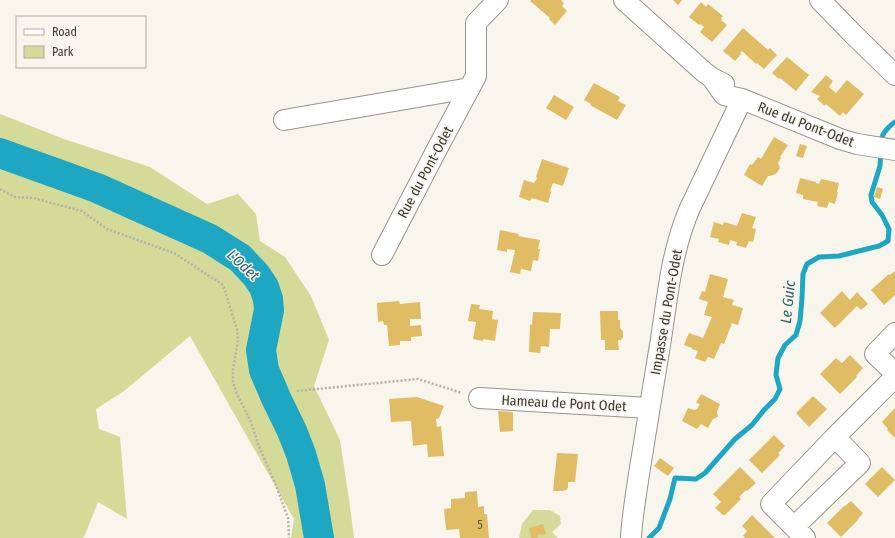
<svg xmlns="http://www.w3.org/2000/svg" width="895" height="538" viewBox="0 0 895 538" font-family="'Fira Sans Condensed',sans-serif">
	<rect width="100%" height="100%" fill="#f8f5ed"/>
	<path fill="#d4da97" d="M 0,114 L 64,139 L 150,167 L 207,204 L 238,194 L 256,214 L 260,241 L 285,257 L 311,296 L 329,340 L 314,386 L 340,440 L 349,499 L 354,538 L 291,538 L 294,519 L 190,336 L 124,391 L 96,409 L 99,429 L 120,437 L 127,519 L 98,502 L 84,537 L 82,538 L 0,538 Z
		M 533,510 L 550,510 L 560,516 L 561,524 L 552,532 L 558,538 L 519,538 L 522,524 Z"/>
	<g fill="none" stroke-linecap="round" stroke-linejoin="round">
		<path stroke="#1da7c2" stroke-width="5" d="M 881,143 C 881,134 888,127 895,122
			M 649,538 L 659,528 L 670,499 L 675,478 L 696,479 L 705,473 L 735,439 L 752,425 L 764,410 L 775,399 L 780,389 L 776,375 L 778,358 L 785,345 L 796,335 L 800,321 L 802,298 L 803,274 L 807,264 L 819,257 L 839,256 L 879,246 L 888,241 L 889,229 L 882,215 L 872,202 L 871,195 L 880,166 L 881,151"/>
		<path stroke="#1da7c2" stroke-width="30" d="M 0,153 L 97,188 L 210,239 L 240,258 L 256,275 L 264,287 L 268,299 L 269,310 L 261,350 L 264,370 L 276,398 L 292,431 L 301,454 L 310,485 L 319,538"/>
	</g>
	<path fill="#e0bc65" d="M 531,0 L 561,0 L 564,3 L 562,6 L 567,11 L 555,25 L 549,19 L 550,18 L 530,1 Z
		M 673,0 L 682,0 L 678,5 Z
		M 701,2 L 706,7 L 708,4 L 723,16 L 721,18 L 722,19 L 721,20 L 727,25 L 712,42 L 700,32 L 704,27 L 700,24 L 699,25 L 689,17 Z
		M 743,28 L 768,50 L 770,48 L 777,55 L 764,69 L 757,63 L 756,64 L 742,51 L 740,53 L 741,54 L 735,61 L 723,51 Z
		M 787,57 L 809,75 L 796,91 L 780,78 L 779,79 L 772,73 Z
		M 826,75 L 833,81 L 829,87 L 836,93 L 847,80 L 864,94 L 846,115 L 843,112 L 840,116 L 826,104 L 825,106 L 817,99 L 820,96 L 811,92 Z
		M 594,83 L 620,97 L 618,101 L 626,105 L 617,120 L 590,105 L 591,104 L 584,100 Z
		M 554,95 L 574,107 L 566,120 L 546,108 Z
		M 774,137 L 788,145 L 780,157 L 781,158 L 778,163 L 780,168 L 776,174 L 770,176 L 768,176 L 762,186 L 744,175 L 750,164 L 752,165 L 758,157 L 761,159 Z
		M 800,144 L 807,146 L 803,158 L 796,156 Z
		M 542,159 L 569,168 L 563,186 L 553,183 L 550,191 L 551,192 L 548,203 L 532,198 L 530,201 L 519,197 L 524,180 L 534,183 L 535,181 L 536,181 L 537,177 L 536,177 Z
		M 800,178 L 816,182 L 816,183 L 819,184 L 821,179 L 839,183 L 837,192 L 838,192 L 835,204 L 829,202 L 827,208 L 817,206 L 818,202 L 803,199 L 803,195 L 796,193 Z
		M 877,187 L 883,189 L 880,199 L 874,197 Z
		M 742,213 L 756,217 L 752,228 L 756,229 L 753,242 L 749,241 L 746,248 L 736,245 L 737,242 L 730,240 L 729,245 L 718,242 L 719,239 L 710,237 L 714,222 L 723,225 L 724,222 L 737,226 Z
		M 500,230 L 519,234 L 518,236 L 540,240 L 538,249 L 540,249 L 538,261 L 533,260 L 531,271 L 521,269 L 520,274 L 510,272 L 515,250 L 507,249 L 507,252 L 497,250 Z
		M 895,271 L 895,295 L 884,305 L 871,290 L 889,274 L 890,275 Z
		M 710,274 L 728,279 L 723,297 L 734,300 L 732,305 L 743,308 L 738,325 L 732,323 L 724,344 L 721,343 L 714,359 L 708,357 L 705,362 L 695,358 L 698,351 L 692,349 L 692,348 L 684,345 L 689,333 L 703,338 L 712,317 L 704,315 L 708,302 L 699,299 L 702,291 L 705,292 Z
		M 842,291 L 850,300 L 857,292 L 868,304 L 861,310 L 857,306 L 835,328 L 820,313 Z
		M 399,301 L 400,304 L 420,302 L 421,319 L 410,319 L 410,326 L 421,325 L 422,336 L 411,337 L 411,341 L 400,341 L 400,345 L 389,346 L 387,325 L 384,325 L 383,321 L 378,322 L 377,303 Z
		M 471,304 L 480,305 L 479,309 L 493,311 L 492,319 L 498,320 L 495,341 L 483,339 L 483,341 L 473,339 L 476,322 L 468,321 Z
		M 600,311 L 618,311 L 618,320 L 620,320 L 620,328 L 623,331 L 623,337 L 621,340 L 618,340 L 619,350 L 605,350 L 605,340 L 601,340 Z
		M 533,312 L 561,313 L 560,329 L 550,329 L 549,347 L 541,346 L 540,353 L 529,352 L 530,324 L 532,325 Z
		M 850,355 L 863,368 L 856,376 L 857,377 L 840,394 L 820,374 L 836,358 L 842,363 Z
		M 701,394 L 720,404 L 717,412 L 718,417 L 713,419 L 708,428 L 701,424 L 697,429 L 682,421 L 688,408 L 694,410 L 697,409 L 700,404 L 696,403 Z
		M 813,396 L 827,409 L 809,427 L 796,413 Z
		M 417,397 L 444,406 L 439,418 L 436,419 L 437,427 L 441,426 L 444,456 L 428,457 L 427,444 L 413,446 L 411,421 L 391,422 L 389,399 Z
		M 895,408 L 895,438 L 887,430 L 888,429 L 882,422 Z
		M 498,411 L 513,412 L 513,431 L 500,432 Z
		M 774,435 L 785,446 L 778,453 L 780,455 L 762,473 L 749,460 Z
		M 557,453 L 578,454 L 575,482 L 568,482 L 568,488 L 566,490 L 563,491 L 553,491 Z
		M 660,458 L 674,468 L 668,476 L 654,466 Z
		M 740,467 L 756,483 L 747,491 L 746,490 L 739,497 L 741,499 L 725,515 L 723,515 L 715,508 L 721,502 L 713,494 Z
		M 882,467 L 895,480 L 878,497 L 865,484 Z
		M 477,491 L 478,507 L 484,506 L 484,514 L 487,514 L 489,538 L 460,538 L 459,529 L 446,530 L 444,509 L 451,508 L 451,499 L 465,498 L 465,492 Z
		M 851,501 L 863,513 L 858,519 L 858,520 L 841,537 L 827,523 L 844,506 L 845,506 Z
		M 752,515 L 775,538 L 745,538 L 743,536 L 747,531 L 742,526 Z
		M 543,524 L 546,534 L 537,535 L 538,538 L 531,538 L 529,528 Z"/>
	<g fill="none" stroke-linecap="round" stroke-linejoin="round">
		<g stroke="#97948d" stroke-width="22">
			<path id="minor" d="M 624,0 L 704,72 L 712,78 L 724,84
				M 820,0 L 853,34 L 895,75
				M 712,78 L 724,95 L 742,99 L 840,139 L 857,144 L 895,150
				M 284,120 L 470,88
				M 382,255 L 437,149 L 476,76 L 476,23 L 498,0
				M 895,333 L 875,354 L 895,373
				M 479,398 L 649,408
				M 794,527 L 860,463 L 835,437
				M 631,538 C 632,517 636,495 639,474 C 645,435 652,396 658,357 C 667,307 669,256 690,208 L 742,99
				M 805,538 L 771,504 L 835,437 L 895,377"/>
		</g>
		<path stroke="#b5b2ac" stroke-width="2.5" stroke-dasharray="2 2" stroke-linecap="butt" d="M 0,189 L 15,197 L 33,198 L 82,211 L 107,229 L 174,253 L 223,285 L 237,329 L 238,340 L 233,370 L 233,383 L 237,394 L 251,422 L 258,444 L 275,483 L 288,518 L 289,538
			M 297,391 L 418,379 L 462,393"/>
		<use href="#minor" stroke="#fff" stroke-width="20"/>
	</g>
	<g text-anchor="middle" stroke-width="3" stroke-linejoin="round" paint-order="stroke">
		<g font-size="12" fill="#665b43">
			<text x="480" y="529">5</text>
		</g>
		<g font-size="14" fill="#3d3b38" stroke="#f8f5ed">
			<text transform="translate(806 124) rotate(21)" y="5">Rue du Pont-Odet</text>
			<text transform="translate(425 172) rotate(-62)" y="5">Rue du Pont-Odet</text>
			<text transform="translate(666 312) rotate(-80)" y="5">Impasse du Pont-Odet</text>
			<text transform="translate(564 403) rotate(3)" y="5">Hameau de Pont Odet</text>
		</g>
		<g font-size="15" font-style="italic" fill="#2d606c" stroke="#f8f5ed">
			<text transform="translate(243 265) rotate(43)" y="5">L'Odet</text>
			<text transform="translate(788 302) rotate(-84)" y="5">Le Guic</text>
		</g>
	</g>
	<rect x="16" y="16" width="130" height="52" fill="#f8f5ed" stroke="#adaba5"/>
	<rect x="24" y="29" width="20" height="6" fill="#ffffff" stroke="#adaba5"/>
	<text x="52" y="36" font-size="12" fill="#3d3b38">Road</text>
	<rect x="24" y="46" width="20" height="12" fill="#d4da97" stroke="#adaba5"/>
	<text x="52" y="56" font-size="12" fill="#3d3b38">Park</text>
</svg>
